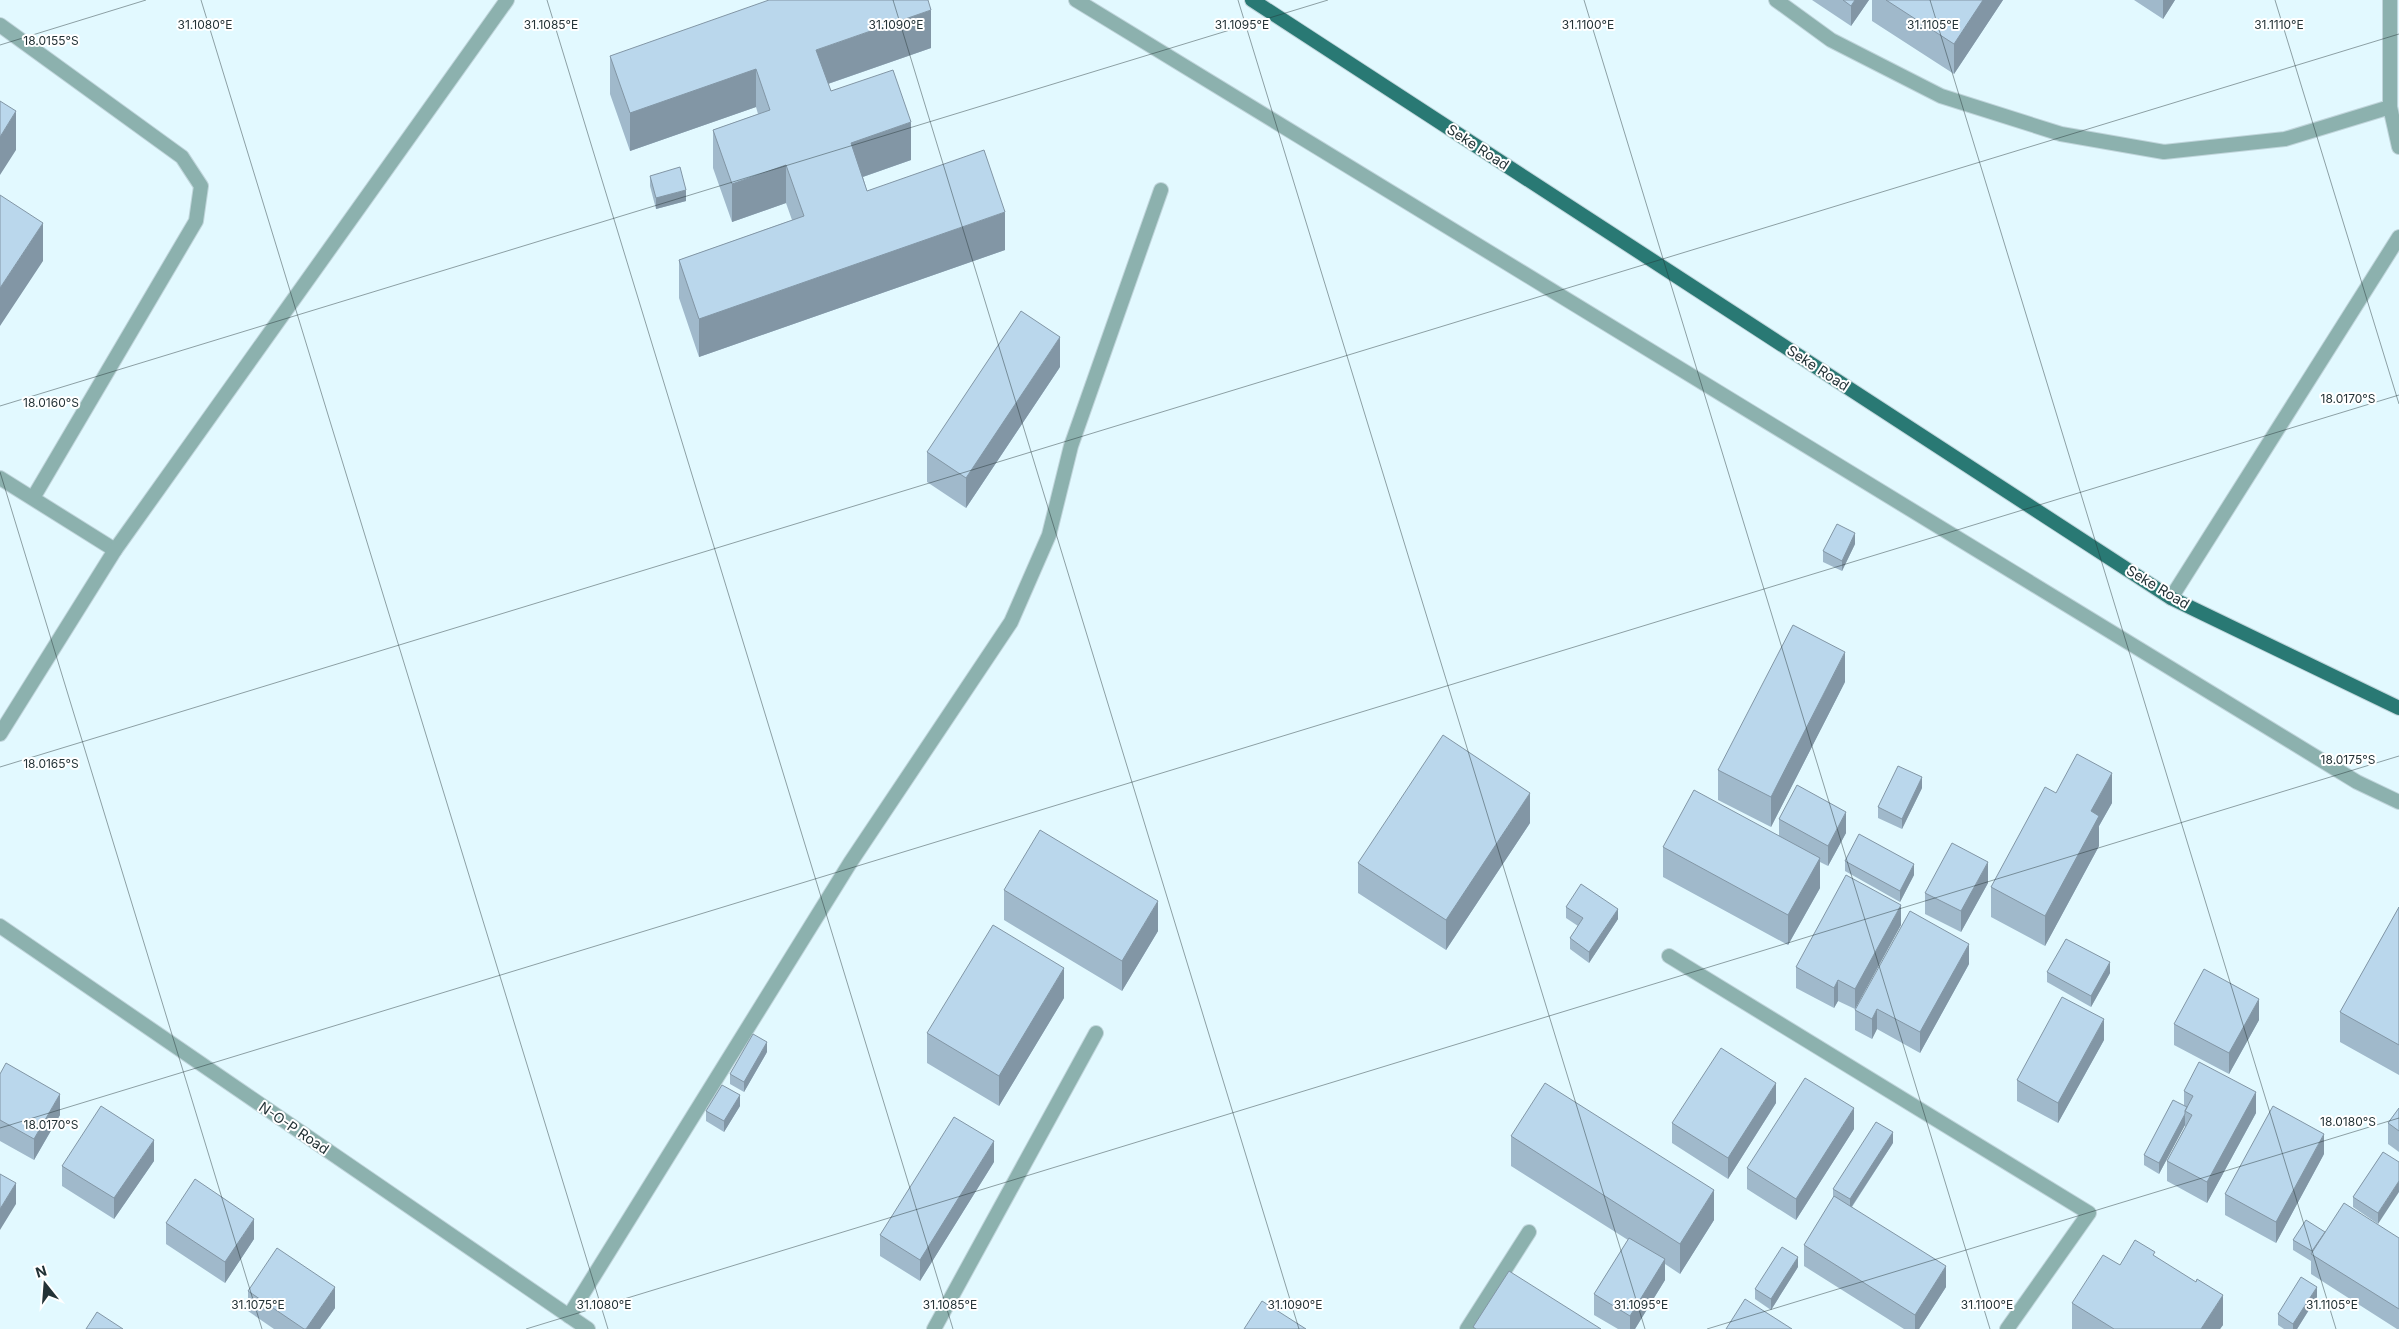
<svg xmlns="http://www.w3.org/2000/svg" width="2399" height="1329" viewBox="0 0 2399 1329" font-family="Inter,sans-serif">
	<rect width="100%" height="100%" fill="#e2f9ff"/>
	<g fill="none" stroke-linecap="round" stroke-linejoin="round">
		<g stroke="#c0d5db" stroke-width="16">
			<path id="service" d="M 1076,0 L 2357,782 L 2399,802
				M 0,25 L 182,157 L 201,186 L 196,221 L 33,498
				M 0,478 L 115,550
				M 569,1316 L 850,863 L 1011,622 L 1049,535 L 1071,446 L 1161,190
				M 934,1329 L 1096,1033
				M 1467,1329 L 1529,1232"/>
		</g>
		<g stroke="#c0d5db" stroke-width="16">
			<path id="minor" d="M 1776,0 L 1831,40 L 1941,96 L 2061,134 L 2164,152 L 2285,139 L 2390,107
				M 2390,0 L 2390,107 L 2399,147
				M 2171,598 L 2399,237
				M 0,734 L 115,550 L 507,0
				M 1669,956 L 2089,1213 L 2007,1329"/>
		</g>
		<g stroke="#c0d5db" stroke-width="16">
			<path id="tertiary" d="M 0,926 L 588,1329"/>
		</g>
		<g stroke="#c0d5db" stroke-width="16">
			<path id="primary" d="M 1252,0 L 2171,598 L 2399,708"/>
		</g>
		<use href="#service" stroke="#8cb1ae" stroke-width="14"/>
		<use href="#minor" stroke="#8cb1ae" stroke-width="14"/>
		<use href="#tertiary" stroke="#8cb1ae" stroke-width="14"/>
		<use href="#primary" stroke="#297974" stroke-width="14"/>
	</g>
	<path fill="#a0b9cb" d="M 1812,0 L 1869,0 L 1851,26 Z
		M 1872,0 L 2003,0 L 1954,74 L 1872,21 Z
		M 2134,0 L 2175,0 L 2163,19 Z
		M 931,48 L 828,84 L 831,91 L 911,160 L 863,177 L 867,191 L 1005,250 L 699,357 L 679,298 L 679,260 L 792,220 L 786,203 L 732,222 L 713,168 L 713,130 L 758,114 L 756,107 L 630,151 L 610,94 L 610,56 Z
		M 650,176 L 686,201 L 656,209 L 650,186 Z
		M 1060,367 L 966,508 L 927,482 L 927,452 Z
		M 1855,544 L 1842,571 L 1823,562 L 1823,551 Z
		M 1845,682 L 1771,827 L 1718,800 L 1718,770 Z
		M 1922,788 L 1902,829 L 1878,818 L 1878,807 Z
		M 2056,793 L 2112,803 L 2099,826 L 2099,846 L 2045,946 L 1991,917 L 1991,887 Z
		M 1779,819 L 1846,833 L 1828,866 L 1820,862 L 1820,888 L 1788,945 L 1663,877 L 1663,847 L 1779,836 Z
		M 1530,823 L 1446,950 L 1358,893 L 1358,863 Z
		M 1845,861 L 1914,875 L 1900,902 L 1845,871 Z
		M 1988,883 L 1961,932 L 1925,914 L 1925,893 Z
		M 1004,890 L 1158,931 L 1122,991 L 1004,920 Z
		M 1566,907 L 1618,919 L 1589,963 L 1570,949 L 1570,938 L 1578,926 L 1566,918 Z
		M 2399,907 L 2399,1075 L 2340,1042 L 2340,1012 Z
		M 1901,925 L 1855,1009 L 1838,1001 L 1834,1008 L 1796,988 L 1796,967 Z
		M 1969,964 L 1920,1053 L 1877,1029 L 1872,1039 L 1855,1030 L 1855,1010 Z
		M 2047,972 L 2110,973 L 2091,1007 L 2047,982 Z
		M 1064,998 L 999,1106 L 927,1063 L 927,1033 Z
		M 2259,1020 L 2229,1074 L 2174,1045 L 2174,1024 Z
		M 2104,1040 L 2058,1123 L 2017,1101 L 2017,1080 Z
		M 767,1052 L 744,1092 L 730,1084 L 730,1074 Z
		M 0,1074 L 60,1115 L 34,1160 L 0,1141 Z
		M 2184,1091 L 2256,1113 L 2207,1203 L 2167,1181 L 2167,1161 L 2185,1128 L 2185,1125 L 2159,1174 L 2144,1165 L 2144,1155 L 2184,1105 Z
		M 1776,1103 L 1728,1179 L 1672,1143 L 1672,1123 Z
		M 740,1106 L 724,1132 L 706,1121 L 706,1111 Z
		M 2399,1108 L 2399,1152 L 2388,1144 L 2388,1123 Z
		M 1854,1129 L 1796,1220 L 1747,1189 L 1747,1168 Z
		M 1511,1136 L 1714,1220 L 1680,1274 L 1665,1264 L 1665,1280 L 1635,1329 L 1618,1329 L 1594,1315 L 1594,1294 L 1628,1240 L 1511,1166 Z
		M 1893,1143 L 1852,1207 L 1946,1287 L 1919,1329 L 1904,1329 L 1804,1266 L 1804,1245 L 1833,1198 L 1833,1189 Z
		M 2383,1152 L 2378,1224 L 2353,1207 L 2353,1197 Z
		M 2324,1154 L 2276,1243 L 2225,1215 L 2225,1194 Z
		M 154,1161 L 114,1219 L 62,1186 L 62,1166 Z
		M 994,1162 L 920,1281 L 880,1256 L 880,1235 Z
		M 166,1223 L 254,1239 L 225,1283 L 166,1244 Z
		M 2325,1233 L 2399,1238 L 2399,1329 L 2397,1329 L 2311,1274 L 2311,1261 L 2293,1250 L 2293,1240 Z
		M 2155,1256 L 2223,1325 L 2220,1329 L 2072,1329 L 2072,1303 L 2120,1265 Z
		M 1798,1267 L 1771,1310 L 1755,1299 L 1755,1289 Z
		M 248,1291 L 335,1308 L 320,1329 L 274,1329 L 248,1311 Z
		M 2317,1297 L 2297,1329 L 2284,1329 L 2278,1325 L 2278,1314 Z"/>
	<path fill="#8296a5" d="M 1855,0 L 1869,0 L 1851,26 L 1851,6 Z
		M 1983,0 L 2003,0 L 1954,74 L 1954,44 Z
		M 2163,0 L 2175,0 L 2163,19 Z
		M 931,10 L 931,48 L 816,88 L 816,50 Z
		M 756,69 L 756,107 L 630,151 L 630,113 Z
		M 16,111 L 16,150 L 0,175 L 0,137 Z
		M 911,122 L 911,160 L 851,181 L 851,143 Z
		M 786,165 L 786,203 L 732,222 L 732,184 Z
		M 686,190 L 686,201 L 656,209 L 656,198 Z
		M 1005,212 L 1005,250 L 699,357 L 699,319 Z
		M 43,223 L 43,261 L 0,326 L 0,288 Z
		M 1060,337 L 1060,367 L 966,508 L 966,478 Z
		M 1855,533 L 1855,544 L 1842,571 L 1842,561 Z
		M 1845,652 L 1845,682 L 1771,827 L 1771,797 Z
		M 2112,773 L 2112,803 L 2099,826 L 2099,846 L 2045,946 L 2045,916 L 2091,811 Z
		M 1922,777 L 1922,788 L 1902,829 L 1902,819 Z
		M 1530,793 L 1530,823 L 1446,950 L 1446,920 Z
		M 1846,812 L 1846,833 L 1828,866 L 1828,846 Z
		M 1820,858 L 1820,888 L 1788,945 L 1788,915 Z
		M 1988,862 L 1988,883 L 1961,932 L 1961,911 Z
		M 1914,864 L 1914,875 L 1900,902 L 1900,891 Z
		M 1158,901 L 1158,931 L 1122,991 L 1122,961 Z
		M 1901,905 L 1901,925 L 1855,1009 L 1855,989 Z
		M 1618,909 L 1618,919 L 1589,963 L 1589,952 Z
		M 1969,944 L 1969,964 L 1920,1053 L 1920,1032 Z
		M 2110,962 L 2110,973 L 2091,1007 L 2091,996 Z
		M 1064,968 L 1064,998 L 999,1106 L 999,1076 Z
		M 1838,980 L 1838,1001 L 1834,1008 L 1834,988 Z
		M 2259,999 L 2259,1020 L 2229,1074 L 2229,1053 Z
		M 1877,1009 L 1877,1029 L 1872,1039 L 1872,1019 Z
		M 2104,1019 L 2104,1040 L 2058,1123 L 2058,1103 Z
		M 767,1042 L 767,1052 L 744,1092 L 744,1082 Z
		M 1776,1083 L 1776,1103 L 1728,1179 L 1728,1158 Z
		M 2256,1092 L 2256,1113 L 2207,1203 L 2207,1182 Z
		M 60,1094 L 60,1115 L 34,1160 L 34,1139 Z
		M 740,1095 L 740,1106 L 724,1132 L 724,1121 Z
		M 1854,1108 L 1854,1129 L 1796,1220 L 1796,1199 Z
		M 2185,1114 L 2185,1125 L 2159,1174 L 2159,1163 Z
		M 1893,1132 L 1893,1143 L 1850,1209 L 1850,1199 Z
		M 2324,1134 L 2324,1154 L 2276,1243 L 2276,1222 Z
		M 154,1140 L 154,1161 L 114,1219 L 114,1198 Z
		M 994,1141 L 994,1162 L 920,1281 L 920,1260 Z
		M 2399,1181 L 2399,1192 L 2378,1224 L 2378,1213 Z
		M 16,1183 L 16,1204 L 0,1230 L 0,1209 Z
		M 1714,1190 L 1714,1220 L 1680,1274 L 1680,1244 Z
		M 254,1219 L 254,1239 L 225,1283 L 225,1262 Z
		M 1798,1257 L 1798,1267 L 1771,1310 L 1771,1299 Z
		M 1665,1259 L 1665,1280 L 1635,1329 L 1630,1329 L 1630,1316 Z
		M 1946,1266 L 1946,1287 L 1919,1329 L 1915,1329 L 1915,1315 Z
		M 335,1287 L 335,1308 L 320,1329 L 306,1329 Z
		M 2317,1287 L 2317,1297 L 2297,1329 L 2293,1329 L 2293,1324 Z
		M 2223,1295 L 2223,1325 L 2220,1329 L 2201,1329 Z"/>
	<path fill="#bad7ec" stroke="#8296a5" d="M 769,0 L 928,0 L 931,10 L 816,50 L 831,91 L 893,70 L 911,122 L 851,143 L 867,191 L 984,150 L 1005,212 L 699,319 L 679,260 L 804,216 L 786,165 L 732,184 L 713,130 L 770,110 L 756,69 L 630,113 L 610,56 Z
		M 1843,0 L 1855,0 L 1851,6 Z
		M 1886,0 L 1983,0 L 1954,44 Z
		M 0,101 L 16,111 L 0,137 Z
		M 680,167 L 686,190 L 656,198 L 650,176 Z
		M 0,195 L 43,223 L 0,288 Z
		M 1021,311 L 1060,337 L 966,478 L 927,452 Z
		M 1837,524 L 1855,533 L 1842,561 L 1823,551 Z
		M 1793,625 L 1845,652 L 1771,797 L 1718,770 Z
		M 1443,735 L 1530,793 L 1446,920 L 1358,863 Z
		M 2077,754 L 2112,773 L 2091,811 L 2099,816 L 2045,916 L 1991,887 L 2045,787 L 2056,793 Z
		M 1898,766 L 1922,777 L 1902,819 L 1878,807 Z
		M 1797,785 L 1846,812 L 1828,846 L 1779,819 Z
		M 1694,790 L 1820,858 L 1788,915 L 1663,847 Z
		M 1040,830 L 1158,901 L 1122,961 L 1004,890 Z
		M 1859,834 L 1914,864 L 1900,891 L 1845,861 Z
		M 1952,843 L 1988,862 L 1961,911 L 1925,893 Z
		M 1846,875 L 1901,905 L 1855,989 L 1838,980 L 1834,988 L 1796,967 Z
		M 1581,884 L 1618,909 L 1589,952 L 1570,938 L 1583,918 L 1566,907 Z
		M 2399,907 L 2399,1045 L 2340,1012 Z
		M 1910,911 L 1969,944 L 1920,1032 L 1877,1009 L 1872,1019 L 1855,1010 Z
		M 993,925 L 1064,968 L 999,1076 L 927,1033 Z
		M 2066,939 L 2110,962 L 2091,996 L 2047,972 Z
		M 2204,969 L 2259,999 L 2229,1053 L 2174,1024 Z
		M 2062,997 L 2104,1019 L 2058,1103 L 2017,1080 Z
		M 753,1034 L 767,1042 L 744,1082 L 730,1074 Z
		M 1721,1048 L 1776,1083 L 1728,1158 L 1672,1123 Z
		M 2199,1062 L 2256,1092 L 2207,1182 L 2167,1161 L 2192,1115 L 2185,1111 L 2193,1096 L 2184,1091 Z
		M 6,1063 L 60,1094 L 34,1139 L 0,1120 L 0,1074 Z
		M 1805,1078 L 1854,1108 L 1796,1199 L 1747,1168 Z
		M 1545,1083 L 1714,1190 L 1680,1244 L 1511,1136 Z
		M 722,1085 L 740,1095 L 724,1121 L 706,1111 Z
		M 2173,1100 L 2187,1107 L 2185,1111 L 2185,1114 L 2159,1163 L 2144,1155 Z
		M 101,1106 L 154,1140 L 114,1198 L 62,1166 Z
		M 2273,1106 L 2324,1134 L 2276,1222 L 2225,1194 Z
		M 2399,1108 L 2399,1131 L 2388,1123 Z
		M 954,1117 L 994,1141 L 920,1260 L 880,1235 Z
		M 1876,1122 L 1893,1132 L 1850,1199 L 1833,1189 Z
		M 2383,1152 L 2399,1162 L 2399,1181 L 2378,1213 L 2353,1197 Z
		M 0,1174 L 16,1183 L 0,1209 Z
		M 195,1179 L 254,1219 L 225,1262 L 166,1223 Z
		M 1834,1196 L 1946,1266 L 1915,1315 L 1804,1245 Z
		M 2344,1203 L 2399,1238 L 2399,1309 L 2311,1254 Z
		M 2306,1220 L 2325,1232 L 2312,1251 L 2293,1240 Z
		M 1629,1238 L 1665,1259 L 1630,1316 L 1594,1294 Z
		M 2135,1240 L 2155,1252 L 2153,1255 L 2196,1282 L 2197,1279 L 2223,1295 L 2201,1329 L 2114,1329 L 2072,1303 L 2103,1255 L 2120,1265 Z
		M 1782,1247 L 1798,1257 L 1771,1299 L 1755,1289 Z
		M 277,1248 L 335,1287 L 306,1329 L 304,1329 L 248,1291 Z
		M 1509,1271 L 1601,1329 L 1476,1329 L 1473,1327 Z
		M 2301,1277 L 2317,1287 L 2293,1324 L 2278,1314 Z
		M 1745,1299 L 1792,1329 L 1726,1329 Z
		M 1262,1301 L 1306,1329 L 1244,1329 Z
		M 97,1312 L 123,1329 L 86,1329 Z"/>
	<path fill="none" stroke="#233236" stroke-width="1" stroke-opacity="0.45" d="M 201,0 L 608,1329M 547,0 L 953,1329M 893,0 L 1299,1329M 1238,0 L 1645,1329M 1584,0 L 1990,1329M 1930,0 L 2336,1329M 2275,0 L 2399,404M 0,45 L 146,0M 0,406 L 1328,0M 0,472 L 262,1329M 0,767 L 2399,34M 0,1128 L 2399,395M 526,1329 L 2399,756M 1707,1329 L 2399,1118"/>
	<g text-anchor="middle" stroke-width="4" stroke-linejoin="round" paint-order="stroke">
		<g font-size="14" fill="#233236" stroke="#fff">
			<text transform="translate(1478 147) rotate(33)" y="5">Seke Road</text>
			<text transform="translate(1818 368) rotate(33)" y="5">Seke Road</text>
			<text transform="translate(2158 587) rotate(31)" y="5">Seke Road</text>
			<text transform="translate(294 1128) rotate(34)" y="5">N-O-P Road</text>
		</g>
	</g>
	<g font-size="12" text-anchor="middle" fill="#233236" stroke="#fff" stroke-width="4" stroke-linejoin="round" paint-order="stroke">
		<text x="205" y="29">31.1080°E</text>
		<text x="551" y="29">31.1085°E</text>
		<text x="896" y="29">31.1090°E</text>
		<text x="1242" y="29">31.1095°E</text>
		<text x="1588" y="29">31.1100°E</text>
		<text x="1933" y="29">31.1105°E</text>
		<text x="2279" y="29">31.1110°E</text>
		<text x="51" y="45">18.0155°S</text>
		<text x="2348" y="403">18.0170°S</text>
		<text x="51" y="407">18.0160°S</text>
		<text x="2348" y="764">18.0175°S</text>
		<text x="51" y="768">18.0165°S</text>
		<text x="2348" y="1126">18.0180°S</text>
		<text x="51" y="1129">18.0170°S</text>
		<text x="258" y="1309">31.1075°E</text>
		<text x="604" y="1309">31.1080°E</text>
		<text x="950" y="1309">31.1085°E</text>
		<text x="1295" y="1309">31.1090°E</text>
		<text x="1641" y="1309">31.1095°E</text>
		<text x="1987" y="1309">31.1100°E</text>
		<text x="2332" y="1309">31.1105°E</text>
	</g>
	<g transform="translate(45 1284) rotate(343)" stroke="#ffffff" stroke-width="4" paint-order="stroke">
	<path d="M0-4L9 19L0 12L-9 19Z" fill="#233236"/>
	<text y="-8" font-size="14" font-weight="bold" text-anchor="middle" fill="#233236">N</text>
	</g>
</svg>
